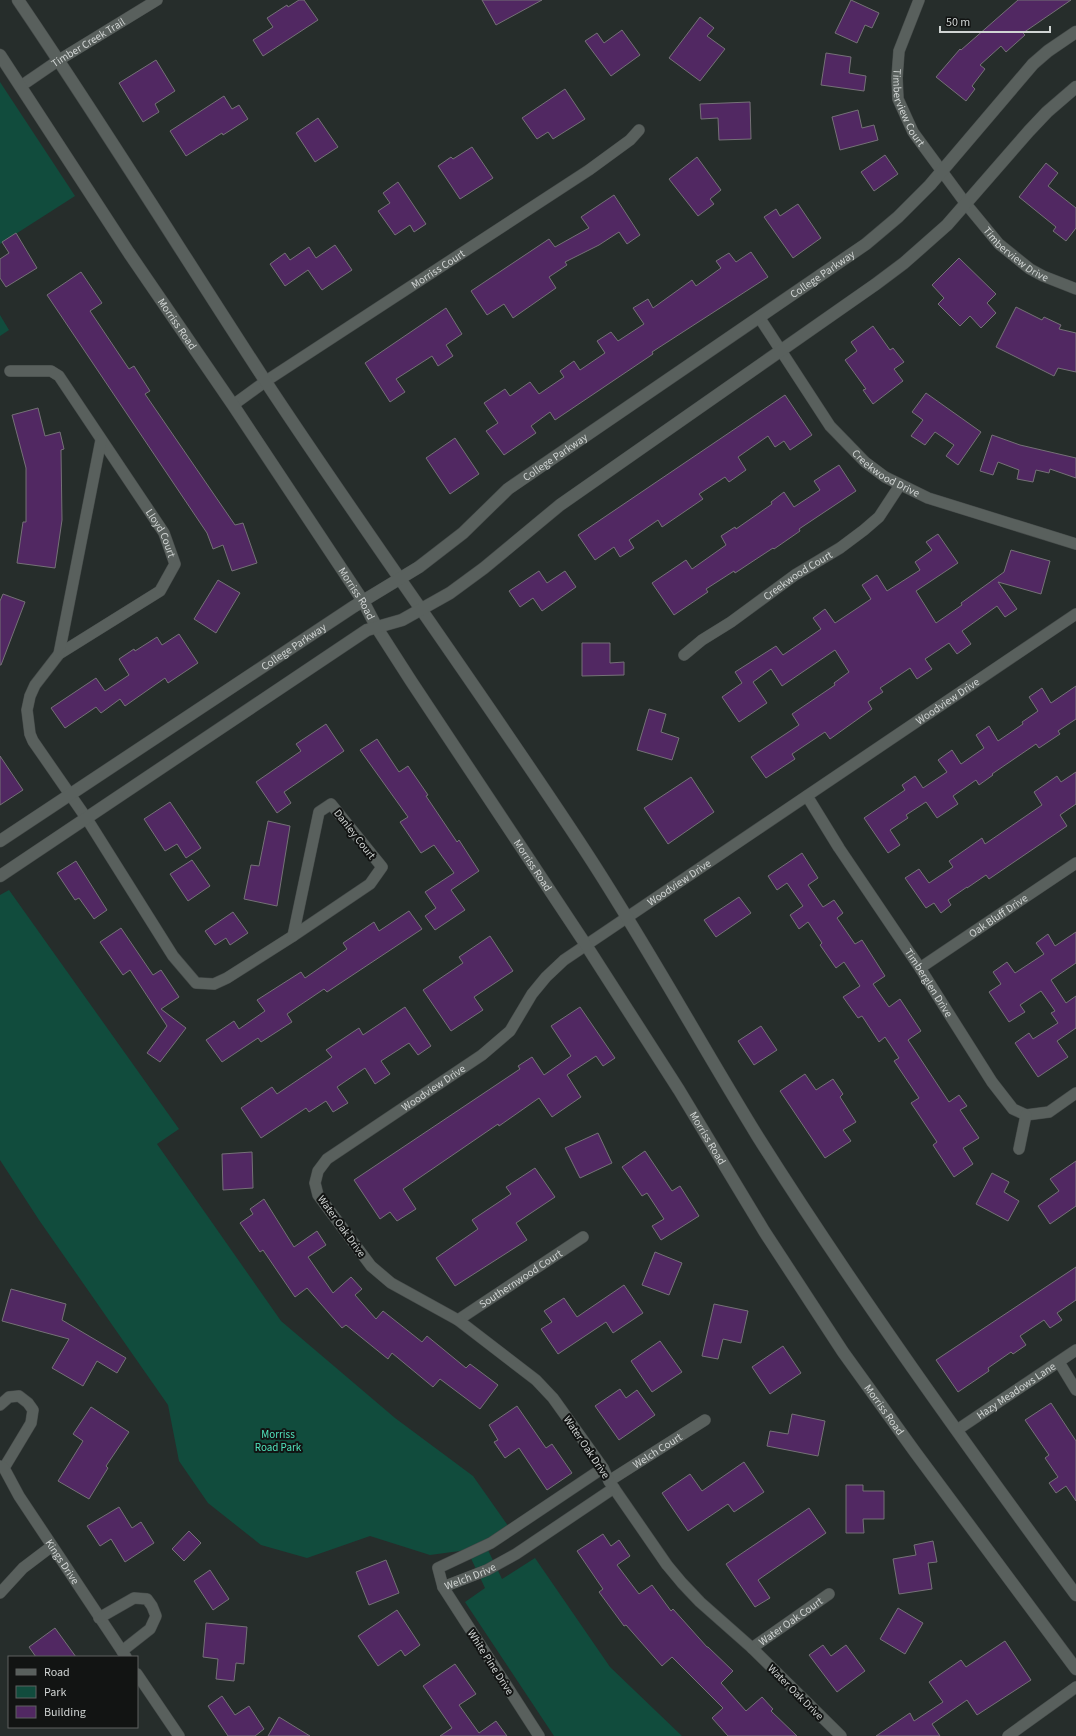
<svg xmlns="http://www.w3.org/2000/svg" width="1076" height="1736" viewBox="0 0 1076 1736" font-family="'Source Sans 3',sans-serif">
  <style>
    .green { fill: #114c3d }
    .building { fill: #512862; stroke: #757177 }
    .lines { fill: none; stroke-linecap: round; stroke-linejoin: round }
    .street-casing { stroke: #454a49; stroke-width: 12 }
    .secondary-casing { stroke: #454a49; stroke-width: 13 }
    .street { stroke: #59605d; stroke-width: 11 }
    .secondary { stroke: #59605d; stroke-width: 12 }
    .labels { text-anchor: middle; stroke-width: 4; stroke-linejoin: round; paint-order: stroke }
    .street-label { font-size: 11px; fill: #d0d4d3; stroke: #121413 }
    .park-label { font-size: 11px; fill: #50e3bc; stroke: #121413 }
  </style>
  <rect width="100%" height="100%" fill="#262d2b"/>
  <!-- green -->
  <g class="green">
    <path d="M0,82L75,196L0,244Z"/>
    <path d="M0,315L9,330L0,336Z"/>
    <path d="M9,890L179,1129L157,1144L281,1321L395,1418L473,1476L511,1530L486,1546L502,1579L535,1558L610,1667L682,1736H554L465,1602L485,1588L467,1550L430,1555L370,1536L307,1558L261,1545L208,1503L179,1461L168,1405L39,1220L0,1160V895Z"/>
  </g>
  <!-- building -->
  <g class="building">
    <path d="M299,0H304L318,20L263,56L253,40L273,27L267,18L287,5L288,7Z"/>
    <path d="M482,0H542L496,25Z"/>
    <path d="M851,0L879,13L872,28L865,25L857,43L835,33Z"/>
    <path d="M1018,0H1071L1023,33L1025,35L1006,52L1001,46L980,65L985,69L972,86L975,89L966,101L936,77L960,49L961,50Z"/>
    <path d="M700,17L714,28L707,36L725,49L700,81L669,58Z"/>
    <path d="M622,30L640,55L611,76L585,41L597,33L604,43Z"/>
    <path d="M826,53L851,57L849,73L866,76L864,91L821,85Z"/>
    <path d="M156,60L175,91L155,104L159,112L143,122L119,83Z"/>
    <path d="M565,89L585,119L553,139L548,132L537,139L522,118Z"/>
    <path d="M224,96L232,109L239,105L248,119L223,135L222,133L186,156L170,131Z"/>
    <path d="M750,102L751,139L719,140L718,118L701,119L700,104Z"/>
    <path d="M858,110L862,128L874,125L878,140L840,150L832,117Z"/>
    <path d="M318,118L338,147L315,162L296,133Z"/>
    <path d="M472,147L493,178L460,199L438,166L451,157L453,159Z"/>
    <path d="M885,155L898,174L874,191L861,172Z"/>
    <path d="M697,157L721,190L710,199L714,204L698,216L669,179Z"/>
    <path d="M1046,163L1058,173L1048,186L1076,208V228L1066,241L1053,231L1056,227L1019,197Z"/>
    <path d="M398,182L426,224L414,232L410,225L395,235L378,211L390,203L383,193Z"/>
    <path d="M614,195L640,235L627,244L619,232L599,245L565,262L567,265L549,277L556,288L513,318L504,304L487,315L471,291L549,239L555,247L589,228L581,217Z"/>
    <path d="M798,204L821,238L793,258L764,217L776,209L780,216Z"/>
    <path d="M16,233L37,268L6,287L0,278V259L9,253L2,242Z"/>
    <path d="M335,245L352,270L322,290L308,270L285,286L270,264L285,253L290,260L309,247L316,258Z"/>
    <path d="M751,252L768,277L652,352L653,354L555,420L550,412L531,426L536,433L504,455L486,431L498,423L484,403L505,389L510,396L530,382L539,394L564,377L560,371L574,361L580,370L605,353L597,341L611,332L618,341L644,324L633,308L648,299L653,308L692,280L696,286L721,268L716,261L729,253L736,262Z"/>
    <path d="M959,258L996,294L987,303L996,313L981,328L970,316L960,326L938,304L944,298L932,285Z"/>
    <path d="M81,272L102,303L90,311L129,369L134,366L150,391L145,394L235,525L243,523L257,563L232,571L223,545L213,549L207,533L47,295Z"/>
    <path d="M1016,307L1042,320L1044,317L1061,325L1059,329L1076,333V372L1058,368L1054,376L996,347Z"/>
    <path d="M446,308L462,334L446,345L453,356L438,366L432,356L396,379L405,392L390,402L365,363Z"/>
    <path d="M873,326L890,350L893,348L904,362L894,369L903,381L873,404L863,390L866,389L845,360L857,351L851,342Z"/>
    <path d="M926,393L981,432L958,465L946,456L954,445L935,432L925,445L911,436L923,420L912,412Z"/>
    <path d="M785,395L812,435L790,450L784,441L775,447L768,436L738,457L746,470L729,482L725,477L699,494L703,499L662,527L658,520L629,540L634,548L620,557L614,547L595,560L578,535Z"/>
    <path d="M38,408L45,436L60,432L64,449L61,450L62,520L55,568L17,563L23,522H26V468L12,415Z"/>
    <path d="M992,435L1020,445L1076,458V478L1050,469L1049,473L1036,470L1033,482L1017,479L1019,470L998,462L993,475L980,471Z"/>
    <path d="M455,438L479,474L450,494L426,458Z"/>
    <path d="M839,465L856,491L799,529L800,531L774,549L773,548L735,573L734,571L706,589L708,592L674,615L652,583L686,560L692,569L726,545L721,536L735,527L736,529L772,504L771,502L784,492L794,507L820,490L814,481Z"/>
    <path d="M938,534L958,563L916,591L936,623L962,605L961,603L1004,572L1011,550L1050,561L1041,594L998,582L1017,609L1005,617L997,606L962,631L971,644L957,654L949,643L925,659L932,669L917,679L910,668L880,688L883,692L868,702L872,709L830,739L825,732L792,754L795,759L766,778L751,757L799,725L792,714L835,685L834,683L849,672L835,650L782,686L771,669L753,682L767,703L739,722L722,697L742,683L735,672L776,646L783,655L821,629L813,618L825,609L835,623L871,599L862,585L877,575L887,591L920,570L915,562L932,550L926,542Z"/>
    <path d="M539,571L547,583L565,571L576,587L542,611L533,598L520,607L509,591Z"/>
    <path d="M218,580L240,593L216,633L194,619Z"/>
    <path d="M3,594L25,602L1,665H0V601Z"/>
    <path d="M179,634L198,663L168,683L165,678L125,706L120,699L101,713L96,707L65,728L51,708L96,678L105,691L129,675L119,659L134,649L135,651L157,637L162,645Z"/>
    <path d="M582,643H610V663L624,662V675L582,676Z"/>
    <path d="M1076,686V719L1058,731L1060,734L1039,748L1036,744L992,774L993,775L979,785L976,780L953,796L958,804L937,818L926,802L906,815L908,818L890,830L900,845L888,853L864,818L905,790L902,785L915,776L923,788L947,772L938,760L952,750L961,764L984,748L976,735L989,726L998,741L1023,724L1022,722L1038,711L1029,697L1042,688L1051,703Z"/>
    <path d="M649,709L666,714L661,732L679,738L672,760L637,750Z"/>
    <path d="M326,724L344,751L284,792L291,803L277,813L256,782L301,751L296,744Z"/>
    <path d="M377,739L399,772L408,766L428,795L426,796L457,842L459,840L479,871L451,890L465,910L435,930L425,916L436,908L425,892L454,873L434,845L421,853L400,822L408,817L360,750Z"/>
    <path d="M0,756L23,790L0,805Z"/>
    <path d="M1076,772V804L1060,815L1067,826L989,879L986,875L967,888V887L948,900L951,905L941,913L934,903L926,908L905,878L919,869L929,883L953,867L949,861L982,838L985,844L1042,805L1034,792L1057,776L1061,782Z"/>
    <path d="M691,777L714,812L668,844L644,808Z"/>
    <path d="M170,802L201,848L186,858L177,844L165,851L144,819Z"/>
    <path d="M268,821L290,826L277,906L244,899L251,865L259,866Z"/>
    <path d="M802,853L818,878L808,885L823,907L834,900L843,913L837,918L855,944L862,940L885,976L873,984L889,1007L900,999L921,1031L908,1040L949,1102L959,1095L967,1106L960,1110L979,1138L963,1148L973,1164L954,1177L933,1145L937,1142L911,1103L919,1098L894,1061L899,1058L885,1037L879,1042L862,1016L858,1018L843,997L860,986L844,962L836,968L820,945L822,943L808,922L799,929L790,915L803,906L787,883L777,890L768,876Z"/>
    <path d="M192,860L210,886L188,901L170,874Z"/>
    <path d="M76,861L107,910L94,919L79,898L75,900L57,873Z"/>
    <path d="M739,897L751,913L716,937L704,920Z"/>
    <path d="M409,911L422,929L327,992L324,989L287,1014L292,1022L261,1042L258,1038L222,1062L206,1040L234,1021L239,1029L265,1011L257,1000L301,972L305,978L347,949L343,943L374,922L379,931Z"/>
    <path d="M233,912L248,933L230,945L226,938L215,945L205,931Z"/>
    <path d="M121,928L153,975L161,970L179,997L161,1009L186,1028L160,1062L147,1053L167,1026L130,970L123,975L100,942Z"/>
    <path d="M1076,932V963L1051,980L1066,1003L1076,996V1028L1057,1041L1068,1057L1038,1077L1015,1043L1029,1033L1033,1039L1058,1023L1051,1013L1055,1011L1041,991L1020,1005L1025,1012L1009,1022L989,992L1001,984L993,972L1007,962L1015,973L1044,954L1036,943L1048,934L1055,946Z"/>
    <path d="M490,936L513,971L474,997L483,1010L451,1031L423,990L463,963L459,957Z"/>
    <path d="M405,1007L431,1046L418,1055L409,1043L381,1061L390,1074L375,1084L365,1068L337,1087L348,1103L333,1112L326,1101L309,1112L306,1108L261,1138L241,1108L272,1087L277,1094L332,1057L326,1050L359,1028L363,1035Z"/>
    <path d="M580,1007L615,1058L603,1066L596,1056L567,1075L581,1097L552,1117L539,1098L499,1126L498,1124L403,1189L416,1209L397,1221L390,1212L380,1219L354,1180L520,1069L518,1066L532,1057L544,1075L571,1056L551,1026Z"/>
    <path d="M761,1026L777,1050L754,1065L738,1041Z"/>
    <path d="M805,1074L816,1090L833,1079L843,1094L840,1097L856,1122L843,1130L851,1141L825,1158L780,1091Z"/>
    <path d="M598,1133L612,1163L580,1178L565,1148Z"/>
    <path d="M645,1151L672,1191L680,1186L699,1216L661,1240L652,1226L664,1219L647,1193L642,1196L622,1167Z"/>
    <path d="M252,1152L253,1188L223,1190L222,1154Z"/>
    <path d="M1076,1161V1206L1050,1224L1038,1206L1059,1191L1050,1179Z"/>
    <path d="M535,1168L555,1197L516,1223L527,1240L455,1286L436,1258L478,1229L472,1220L511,1194L506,1187Z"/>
    <path d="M992,1173L1009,1182L1004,1192L1019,1201L1008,1221L976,1204Z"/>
    <path d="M264,1199L294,1247L317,1231L326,1245L308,1257L333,1293L351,1277L362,1289L355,1295L376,1319L383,1311L422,1342L427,1336L466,1368L470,1364L498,1385L480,1409L440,1379L433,1387L392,1353L388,1359L346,1325L342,1328L307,1288L295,1297L263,1250L260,1252L240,1223L253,1214L250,1209Z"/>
    <path d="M655,1252L682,1263L669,1295L642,1285Z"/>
    <path d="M1076,1267V1300L1057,1313L1062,1320L1050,1328L1044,1320L1020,1336L1026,1345L1013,1354L1011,1352L988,1368L989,1371L958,1392L936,1360Z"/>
    <path d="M624,1285L643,1313L613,1333L606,1322L558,1354L541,1329L552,1322L544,1311L564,1298L577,1317Z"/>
    <path d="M11,1289L66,1304L62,1320L126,1358L117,1373L97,1361L83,1386L52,1368L69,1339L2,1321Z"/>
    <path d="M714,1304L748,1311L741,1343L723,1339L718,1359L702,1356Z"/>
    <path d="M660,1341L682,1372L652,1392L631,1361Z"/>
    <path d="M783,1346L801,1373L770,1394L752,1367Z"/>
    <path d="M620,1389L626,1398L637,1390L655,1415L619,1440L595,1406Z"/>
    <path d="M1051,1403L1076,1441V1501L1066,1486L1056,1493L1049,1483L1058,1477L1045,1458L1049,1455L1025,1420Z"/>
    <path d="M517,1406L546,1448L552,1444L572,1473L547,1490L519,1448L505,1458L494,1442L498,1440L489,1425Z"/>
    <path d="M91,1407L129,1432L106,1466L108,1468L89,1499L58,1481L83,1441L73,1434Z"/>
    <path d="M792,1414L825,1421L818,1456L767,1446L770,1431L788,1434Z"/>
    <path d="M744,1462L764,1492L734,1512L728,1504L688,1531L662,1493L690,1474L702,1491Z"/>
    <path d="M846,1485H863V1491H884V1519H863L864,1533H846Z"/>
    <path d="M119,1507L132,1528L141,1522L154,1543L125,1562L111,1539L100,1546L87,1526Z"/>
    <path d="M809,1508L826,1533L758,1580L770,1598L755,1607L726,1564Z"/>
    <path d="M189,1531L201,1543L184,1561L172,1549Z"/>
    <path d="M603,1534L611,1546L619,1540L630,1556L617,1565L639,1594L652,1585L671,1611L673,1609L707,1647H708L733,1671L721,1683L746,1711L762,1697L773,1709L771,1711L797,1736H728L712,1718L723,1708L672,1657L662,1666L626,1625L624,1626L599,1592L603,1589L577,1551Z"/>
    <path d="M933,1541L937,1562L928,1563L932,1589L899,1594L893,1559L916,1555L914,1545Z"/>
    <path d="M386,1560L399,1593L369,1605L356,1572Z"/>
    <path d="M210,1570L229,1599L213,1610L194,1581Z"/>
    <path d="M898,1608L923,1623L905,1654L880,1639Z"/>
    <path d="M397,1610L420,1645L405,1656L401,1650L378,1666L358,1636Z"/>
    <path d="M206,1623L247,1627L244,1664L236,1663L234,1681L216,1679L218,1659L203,1657Z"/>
    <path d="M55,1628L76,1657H36L29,1647Z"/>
    <path d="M1005,1641L1031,1680L977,1715L967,1700L932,1724L940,1736H876L910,1713L914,1721L943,1702L929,1682L961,1660L966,1667Z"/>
    <path d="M823,1645L831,1656L846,1645L865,1671L837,1692L809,1655Z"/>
    <path d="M455,1664L476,1694L459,1705L479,1733L496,1721L507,1736H440L452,1728L423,1686Z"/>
    <path d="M222,1696L235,1715L249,1706L264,1729L255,1736H228L208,1706Z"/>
    <path d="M279,1717L310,1736H268Z"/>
  </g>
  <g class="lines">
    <defs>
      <g id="street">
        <path id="s1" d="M919,0L899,51L897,78L898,99L913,132L966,204L999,244L1030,269L1043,276L1076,289"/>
        <path id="s2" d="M21,86L59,60L157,0"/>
        <path id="s3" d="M759,317L830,426L865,462L885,477L928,498L1076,544"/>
        <path id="s4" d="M10,371H51L59,376L164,533L175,564L160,591L59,654L35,685L30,696L27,710L30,734L33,741L87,819L173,956L196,983L214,984L227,978L293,936"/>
        <path id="s5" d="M233,405L266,381L589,170L630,140L639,130"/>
        <path d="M59,654L101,440"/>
        <path id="s6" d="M684,655L702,640L731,622L795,575L840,548L864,530L879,517L900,485"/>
        <path id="s7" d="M807,796L839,848L920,968L992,1082L1013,1109L1026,1115L1049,1112L1076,1093"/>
        <path d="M331,804L382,867L370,884L293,936L319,812Z"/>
        <path id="s8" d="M920,968L1076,863"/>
        <path d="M1019,1149L1026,1115"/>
        <path id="s9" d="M458,1320L583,1237"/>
        <path d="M1059,1362L1076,1390"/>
        <path d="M0,1405L9,1397L19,1396L28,1403L33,1410L31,1423L4,1468"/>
        <path id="s10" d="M957,1430L1076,1350"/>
        <path id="s11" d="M0,1466L4,1468L19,1496L126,1657"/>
        <path id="s12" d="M609,1481L705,1420"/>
        <path id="s13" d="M443,1587L487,1570L516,1554L614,1488"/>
        <path d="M0,1593L23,1568L52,1546"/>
        <path d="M99,1618L134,1598L147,1599L152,1606L156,1616L150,1629L122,1651"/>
        <path id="s14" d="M752,1648L829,1594"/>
        <path d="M137,1674L179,1736"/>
        <path d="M539,1736L443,1587L438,1568L491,1543L603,1468"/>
        <path id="s15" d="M841,1736L752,1648L700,1602L682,1583L667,1565L609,1481L603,1468L553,1398L536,1380L458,1320L391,1283L371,1266L318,1195L315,1183L318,1171L327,1159L482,1055L510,1031L532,994L546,977L564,960L1076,614"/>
        <path d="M1008,1736L1076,1687"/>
      </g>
      <g id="secondary">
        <path d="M18,0C103,125 182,253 264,379C368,537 480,690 584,849C645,942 699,1041 758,1137C857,1294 966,1445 1076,1595"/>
        <path id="s16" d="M0,55L129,253L233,405L363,601L377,628L411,681L586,945L679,1090L764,1231L843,1352L915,1452L1076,1669"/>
        <path id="s17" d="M0,841L353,607L419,567L463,533L508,489L866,244L898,217L930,185L1033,64L1048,51L1076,32"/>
        <path d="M0,876L367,630L402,620L450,593L484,568L560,505L876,284L904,263L947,225L1029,131L1047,112L1076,87"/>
      </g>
    </defs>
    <!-- street casing -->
    <use href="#street" class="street-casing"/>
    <!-- secondary casing -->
    <use href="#secondary" class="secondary-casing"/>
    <!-- street -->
    <use href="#street" class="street"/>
    <!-- secondary -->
    <use href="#secondary" class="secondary"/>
  </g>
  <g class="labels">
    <!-- street labels -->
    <g class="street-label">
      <text dy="4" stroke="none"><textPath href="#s2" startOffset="80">Timber Creek Trail</textPath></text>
      <text dy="4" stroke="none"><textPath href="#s1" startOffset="114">Timberview Court</textPath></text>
      <text dy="4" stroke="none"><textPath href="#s1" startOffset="300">Timberview Drive</textPath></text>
      <text dy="4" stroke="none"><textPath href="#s5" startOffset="246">Morriss Court</textPath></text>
      <text dy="4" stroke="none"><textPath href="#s17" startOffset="1000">College Parkway</textPath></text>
      <text dy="4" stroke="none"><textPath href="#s16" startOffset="322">Morriss Road</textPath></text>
      <text dy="4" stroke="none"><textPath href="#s17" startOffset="676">College Parkway</textPath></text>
      <text dy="4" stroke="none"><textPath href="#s3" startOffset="204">Creekwood Drive</textPath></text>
      <text dy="4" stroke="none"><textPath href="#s4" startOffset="238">Lloyd Court</textPath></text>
      <text dy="4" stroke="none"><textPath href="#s6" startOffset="139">Creekwood Court</textPath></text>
      <text dy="4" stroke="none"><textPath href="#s16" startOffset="646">Morriss Road</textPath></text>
      <text dy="4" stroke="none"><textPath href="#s17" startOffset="352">College Parkway</textPath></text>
      <text dy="4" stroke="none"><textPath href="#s15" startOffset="1577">Woodview Drive</textPath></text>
      <text transform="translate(355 834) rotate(52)" y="4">Danley Court</text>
      <text dy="4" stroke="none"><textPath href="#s16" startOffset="970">Morriss Road</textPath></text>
      <text dy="4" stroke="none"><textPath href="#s15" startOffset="1253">Woodview Drive</textPath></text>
      <text dy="4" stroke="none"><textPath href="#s8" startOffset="94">Oak Bluff Drive</textPath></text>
      <text dy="4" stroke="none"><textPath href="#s7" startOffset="223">Timberglen Drive</textPath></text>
      <text dy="4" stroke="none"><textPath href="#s15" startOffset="929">Woodview Drive</textPath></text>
      <text dy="4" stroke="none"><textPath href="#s16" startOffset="1294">Morriss Road</textPath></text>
      <text transform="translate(342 1226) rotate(54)" y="4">Water Oak Drive</text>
      <text dy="4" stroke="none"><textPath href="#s9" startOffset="75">Southernwood Court</textPath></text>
      <text dy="4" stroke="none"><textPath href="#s10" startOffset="71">Hazy Meadows Lane</textPath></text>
      <text dy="4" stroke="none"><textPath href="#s16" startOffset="1618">Morriss Road</textPath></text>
      <text transform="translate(587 1447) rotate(56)" y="4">Water Oak Drive</text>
      <text dy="4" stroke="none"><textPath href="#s12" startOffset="57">Welch Court</textPath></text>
      <text dy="4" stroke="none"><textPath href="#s11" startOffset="115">Kings Drive</textPath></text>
      <text dy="4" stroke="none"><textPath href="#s13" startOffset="29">Welch Drive</textPath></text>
      <text dy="4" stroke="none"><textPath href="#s14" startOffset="47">Water Oak Court</textPath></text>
      <text transform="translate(491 1662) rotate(57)" y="4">White Pine Drive</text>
      <text transform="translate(796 1692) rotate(45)" y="4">Water Oak Drive</text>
    </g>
    <!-- park labels -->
    <g class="park-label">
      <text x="278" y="1438">Morriss<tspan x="278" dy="13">Road Park</tspan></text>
    </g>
  </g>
  <!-- legend -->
  <rect x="8" y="1656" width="130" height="72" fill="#121413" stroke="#5e6160"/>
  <rect x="16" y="1669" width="20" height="6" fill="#59605d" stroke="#5e6160"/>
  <text x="44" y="1676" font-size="12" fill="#d0d4d3">Road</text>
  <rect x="16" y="1686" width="20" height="12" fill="#114c3d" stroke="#5e6160"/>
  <text x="44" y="1696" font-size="12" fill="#d0d4d3">Park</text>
  <rect x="16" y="1706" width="20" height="12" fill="#512862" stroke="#5e6160"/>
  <text x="44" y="1716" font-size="12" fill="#d0d4d3">Building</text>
  <!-- scale -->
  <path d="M940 26v6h110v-6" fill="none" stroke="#d0d4d3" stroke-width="2"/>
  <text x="946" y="26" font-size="12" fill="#d0d4d3" stroke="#121413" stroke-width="3" paint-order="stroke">50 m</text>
</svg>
